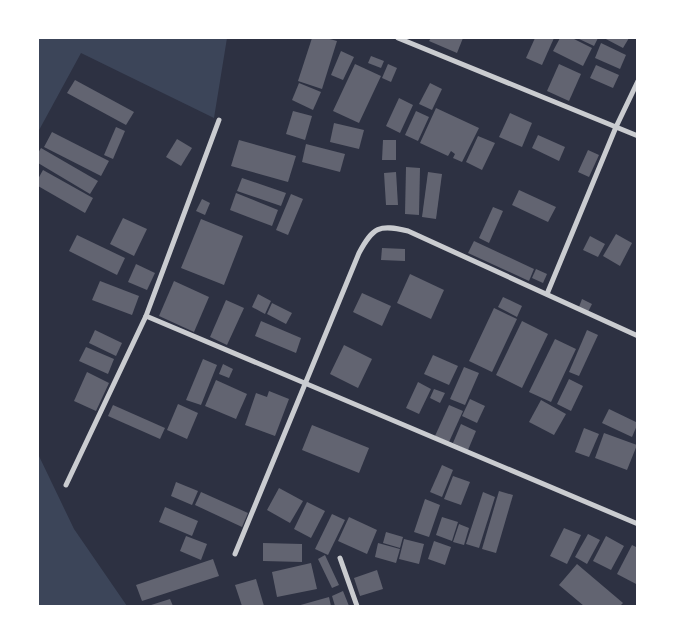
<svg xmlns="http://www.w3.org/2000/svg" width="675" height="644" viewBox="0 0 675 644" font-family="Overpass,sans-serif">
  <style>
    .green { fill: #3c4559 }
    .building { fill: #626471 }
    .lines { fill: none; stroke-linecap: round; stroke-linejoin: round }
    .minor { stroke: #caccd0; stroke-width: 5 }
  </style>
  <rect width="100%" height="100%" fill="#2d3142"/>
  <!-- green -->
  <g class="green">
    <path d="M38,38H227L214,118L81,53L38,132Z"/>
    <path d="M38,454L74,529L127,606H38Z"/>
  </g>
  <!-- building -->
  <g class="building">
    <path d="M312,38H326L337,41L322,89L298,81Z"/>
    <path d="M431,38H463L457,53L429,41Z"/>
    <path d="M535,38H554L542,65L526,58Z"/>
    <path d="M560,38H572L592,48L583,66L553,51Z"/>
    <path d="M577,38H598L594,46Z"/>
    <path d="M604,38H629L623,48Z"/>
    <path d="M601,43L626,55L620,69L595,58Z"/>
    <path d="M341,51L354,57L343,80L331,75Z"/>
    <path d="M371,56L384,61L381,68L368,63Z"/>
    <path d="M355,64L381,76L359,123L333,111Z"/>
    <path d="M388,64L397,68L391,82L382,78Z"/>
    <path d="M559,64L581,74L569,101L547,91Z"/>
    <path d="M596,65L619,75L613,88L590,78Z"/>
    <path d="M75,80L134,112L126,125L67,93Z"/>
    <path d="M299,83L321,92L313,110L292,100Z"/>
    <path d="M430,83L442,89L432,110L419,104Z"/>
    <path d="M399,98L413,105L400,133L386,126Z"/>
    <path d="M436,108L479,128L462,162L453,158L455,154L451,151L448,156L420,143Z"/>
    <path d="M293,111L312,116L305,140L286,134Z"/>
    <path d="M416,111L429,117L418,141L405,135Z"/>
    <path d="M510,113L532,123L522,147L499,137Z"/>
    <path d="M334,123L364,130L359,149L330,142Z"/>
    <path d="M116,127L125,131L113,159L104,155Z"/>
    <path d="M52,132L109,161L101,176L44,147Z"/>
    <path d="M538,135L565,147L559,161L532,148Z"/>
    <path d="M478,136L495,143L482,170L466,162Z"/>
    <path d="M177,139L192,148L181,166L166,157Z"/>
    <path d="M239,140L296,156L288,182L231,166Z"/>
    <path d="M383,140H396V160H382Z"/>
    <path d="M306,144L345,154L340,172L302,162Z"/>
    <path d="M41,148L98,181L90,194L38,163V153Z"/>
    <path d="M588,150L599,155L589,177L578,172Z"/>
    <path d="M406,167L420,168L419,215L405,214Z"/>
    <path d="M43,170L93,198L85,213L38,186V179Z"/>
    <path d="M396,172L398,205H386L384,173Z"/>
    <path d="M428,172L442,174L436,219L422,217Z"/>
    <path d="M242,178L286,193L281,206L237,191Z"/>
    <path d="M519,190L556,207L548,222L512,205Z"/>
    <path d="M236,193L278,210L272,226L230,210Z"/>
    <path d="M291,194L303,199L288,235L276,230Z"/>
    <path d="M202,199L210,203L205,215L196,211Z"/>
    <path d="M493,207L503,211L489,243L479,238Z"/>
    <path d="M123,218L147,229L134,256L110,244Z"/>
    <path d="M201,219L243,236L224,285L181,268Z"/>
    <path d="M616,234L632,243L620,266L603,256Z"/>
    <path d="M77,235L125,258L117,275L69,251Z"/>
    <path d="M590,236L605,244L598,257L583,250Z"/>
    <path d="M474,241L534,269L529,281L468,253Z"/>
    <path d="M382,248L405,249V261L381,260Z"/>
    <path d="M136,264L155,273L147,290L128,282Z"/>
    <path d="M536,269L547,274L543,283L532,278Z"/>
    <path d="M410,274L444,290L431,319L397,303Z"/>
    <path d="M100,281L139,296L132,315L92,300Z"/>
    <path d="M174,281L209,297L194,332L159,316Z"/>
    <path d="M362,293L391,306L382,326L353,312Z"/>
    <path d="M258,294L271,301L265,314L252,307Z"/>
    <path d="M503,297L522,306L517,317L498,307Z"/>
    <path d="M582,299L592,304L588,312L579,307Z"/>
    <path d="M226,300L244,308L227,345L210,337Z"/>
    <path d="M272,303L292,313L286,324L267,314Z"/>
    <path d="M494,308L517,319L492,372L469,361Z"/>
    <path d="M261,321L301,338L296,353L255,336Z"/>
    <path d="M522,321L548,334L522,388L496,375Z"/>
    <path d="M95,330L122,343L116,356L89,343Z"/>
    <path d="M587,330L598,335L579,376L569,372Z"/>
    <path d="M555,339L576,349L551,402L529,392Z"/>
    <path d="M344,345L372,359L358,388L330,374Z"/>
    <path d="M86,347L114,359L108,374L79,361Z"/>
    <path d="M433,355L458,366L449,385L424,374Z"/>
    <path d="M203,359L217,365L201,405L186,400Z"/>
    <path d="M223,364L233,369L229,378L219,374Z"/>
    <path d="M464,367L479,373L465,405L450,399Z"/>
    <path d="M87,372L109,383L96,411L74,401Z"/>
    <path d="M569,379L583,386L571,411L557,404Z"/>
    <path d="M216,380L247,394L236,419L205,406Z"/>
    <path d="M418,382L431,389L419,414L406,408Z"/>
    <path d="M434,389L445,393L440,403L430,398Z"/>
    <path d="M269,391L289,399L275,436L245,425L256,393L267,397Z"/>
    <path d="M470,399L485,406L477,423L462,416Z"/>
    <path d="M541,400L566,414L554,435L529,422Z"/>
    <path d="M178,404L198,413L187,439L167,430Z"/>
    <path d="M113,405L165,428L160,439L108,416Z"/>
    <path d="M449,405L463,411L449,442L435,436Z"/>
    <path d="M609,409L638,423L632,437L602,423Z"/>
    <path d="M461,424L476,431L468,450L453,443Z"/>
    <path d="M312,425L369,448L359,473L302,450Z"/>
    <path d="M584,428L599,434L589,457L575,452Z"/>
    <path d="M604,433L637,445L627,470L595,458Z"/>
    <path d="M442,465L453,470L442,497L430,492Z"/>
    <path d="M453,476L470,482L461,505L444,499Z"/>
    <path d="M176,482L198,491L192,505L171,496Z"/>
    <path d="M279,488L303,501L290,523L267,510Z"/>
    <path d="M499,491L513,495L496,553L482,549Z"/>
    <path d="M201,492L248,513L242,527L195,505Z"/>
    <path d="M483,492L495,497L479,548L466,544Z"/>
    <path d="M425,499L440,505L429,537L414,532Z"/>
    <path d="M307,502L325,511L311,538L294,529Z"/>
    <path d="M165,507L198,521L192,536L159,522Z"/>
    <path d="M332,514L345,520L328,555L315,549Z"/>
    <path d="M349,517L377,530L367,554L338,541Z"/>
    <path d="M442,517L458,522L452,541L436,535Z"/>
    <path d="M459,524L469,528L464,545L453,542Z"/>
    <path d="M564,528L581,535L567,564L550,556Z"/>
    <path d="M386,532L403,537L400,548L383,543Z"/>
    <path d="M588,534L600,540L587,564L575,557Z"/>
    <path d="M186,536L207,544L201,560L180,551Z"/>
    <path d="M606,536L624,546L611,570L593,561Z"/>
    <path d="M404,539L424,544L419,564L399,559Z"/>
    <path d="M434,541L451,547L445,565L428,559Z"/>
    <path d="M263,543L302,544V562L263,561Z"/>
    <path d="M378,543L400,549L396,563L375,557Z"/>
    <path d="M632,545L638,548V585L617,574Z"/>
    <path d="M325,555L339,585L332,588L318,559Z"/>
    <path d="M213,559L219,576L142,601L136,585Z"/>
    <path d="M311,563L317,589L277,597L272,572Z"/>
    <path d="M577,564L623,603L620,606H584L559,585Z"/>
    <path d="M377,570L383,589L360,596L354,578Z"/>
    <path d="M256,579L264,606H242L235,585Z"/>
    <path d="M343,591L349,606H335L332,596Z"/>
    <path d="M329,597L331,606H297Z"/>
    <path d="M170,599L173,606H148Z"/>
  </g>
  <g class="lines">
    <!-- minor -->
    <g class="minor">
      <path d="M398,38L638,136"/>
      <path d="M547,294L616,127L638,81"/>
      <path d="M146,316L219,120"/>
      <path d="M66,485L146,316L638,524"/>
      <path d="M235,554L359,253C373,227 379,224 408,231L638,336"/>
      <path d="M340,558L357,606"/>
    </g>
  </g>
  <!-- border -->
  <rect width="675" height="644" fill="none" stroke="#ffffff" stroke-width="78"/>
</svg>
